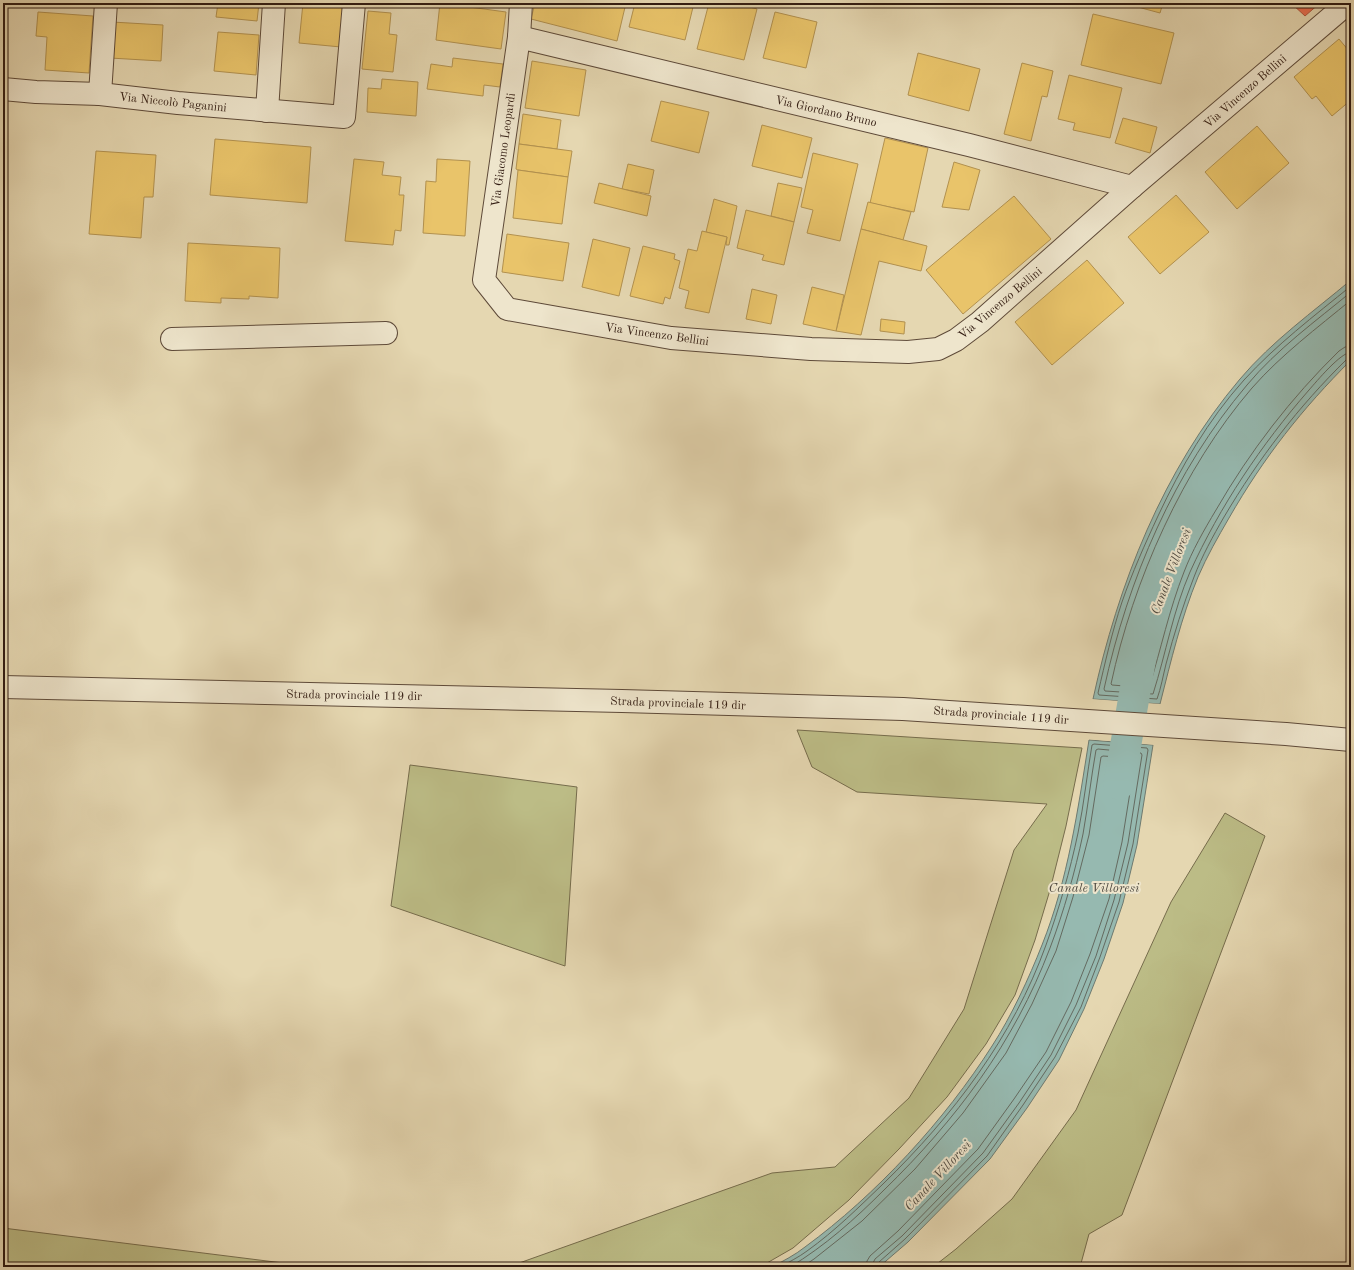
<svg xmlns="http://www.w3.org/2000/svg" width="1354" height="1270" viewBox="0 0 1354 1270" font-family="'Old Standard TT',serif">
  <style>
    .green { fill: #bcbc86; stroke: #766c4c }
    .water { fill: #96b9b0; stroke: #6e7a70 }
    .pier { fill: #e5d7b1 }
    .homes { fill: #e9c46a; stroke: #b2914f }
    .shops { fill: #e76f51; stroke: #b0563e }
    .lines { fill: none; stroke-linecap: round; stroke-linejoin: round }
    .shore { stroke: #646a60; stroke-width: 1 }
    .canal { stroke: #96b9b0; stroke-width: 31 }
    .minor-casing { stroke: #5e4a39; stroke-width: 24 }
    .minor { stroke: #eee5cc; stroke-width: 22 }
    .labels { text-anchor: middle; stroke-width: 4; stroke-linejoin: round; paint-order: stroke }
    .street-label { font-size: 12px; fill: #311b11; stroke: #eee5cc }
    .water-label { font-size: 13px; font-style: italic; fill: #4f4a41; stroke: #eee5cc }
  </style>
  <rect width="100%" height="100%" fill="#e5d7b1"/>
  <filter id="stains"><feTurbulence type="fractalNoise" baseFrequency=".005" numOctaves="4"/><feColorMatrix values="0 0 0 0 .2 0 0 0 0 .09 0 0 0 0 .02 0 0 0 .5 -.17"/></filter>
  <radialGradient id="worn" r=".72"><stop offset=".6" stop-color="#630" stop-opacity="0"/><stop offset="1" stop-color="#630" stop-opacity=".3"/></radialGradient>
  <!-- green -->
  <g class="green">
    <path d="M797,730L1082,748L1066,826L1050,890L1035,940L1015,995L986,1044L947,1097L899,1149L849,1200L793,1248L760,1267H508L772,1173L835,1167L909,1098L964,1009L1014,850L1047,804L857,792L812,767Z"/>
    <path d="M410,765L577,787L565,966L391,906Z"/>
    <path d="M1225,813L1265,836L1122,1215L1089,1234L1080,1267H933L956,1249L1012,1199L1076,1110L1171,902Z"/>
    <path d="M3,1228L315,1267H3Z"/>
  </g>
  <!-- water -->
  <g class="water">
    <path d="M1351,280V360C1302,409 1264,457 1229,518C1218,537 1207,556 1198,577C1181,618 1171,661 1160,704L1093,699C1118,584 1163,470 1240,379C1272,341 1313,312 1351,280Z"/>
    <path d="M1089,740L1153,745L1137,845L1123,903L1104,959L1084,1009L1059,1060L1027,1108L990,1159L908,1242L879,1267H772C783,1261 795,1255 805,1247C876,1195 945,1120 992,1046C1011,1017 1029,978 1042,945C1068,880 1078,809 1089,740Z"/>
  </g>
  <!-- pier -->
  <g class="pier">
    <path d="M1091,699L1160,704L1162,705L1160,706L1093,701Z"/>
    <path d="M1087,738L1153,743L1155,745L1087,739Z"/>
  </g>
  <!-- homes -->
  <g class="homes">
    <path d="M218,3H259L257,21L216,17Z"/>
    <path d="M303,3H324L345,5L341,47L299,43Z"/>
    <path d="M440,3L506,12L501,49L436,40Z"/>
    <path d="M535,3H626L617,41L531,19Z"/>
    <path d="M635,3H694L685,40L629,27Z"/>
    <path d="M709,3H736L757,9L744,60L697,49Z"/>
    <path d="M1123,3H1163L1160,13Z"/>
    <path d="M368,11L391,13L389,34L397,35L393,72L362,69Z"/>
    <path d="M38,12L93,16L89,73L45,70L47,37L36,36Z"/>
    <path d="M775,12L817,22L806,68L763,58Z"/>
    <path d="M1093,14L1174,33L1161,84L1081,65Z"/>
    <path d="M112,22L163,25L161,61L110,58Z"/>
    <path d="M218,32L259,35L256,75L214,71Z"/>
    <path d="M1339,39L1349,51L1351,50V100L1332,116L1316,96L1312,99L1294,77Z"/>
    <path d="M918,53L980,69L969,111L908,95Z"/>
    <path d="M453,58L503,64L500,87L484,85L483,96L427,89L431,64L452,67Z"/>
    <path d="M532,61L586,70L579,116L525,108Z"/>
    <path d="M1022,63L1053,71L1047,97L1042,96L1031,141L1004,134Z"/>
    <path d="M1069,75L1122,88L1110,138L1073,130L1075,123L1058,119Z"/>
    <path d="M382,79L418,82L416,116L367,112L368,88L381,89Z"/>
    <path d="M661,101L709,112L699,153L651,141Z"/>
    <path d="M523,114L561,120L557,149L519,144Z"/>
    <path d="M1123,118L1157,127L1150,153L1115,143Z"/>
    <path d="M762,125L812,138L802,178L752,166Z"/>
    <path d="M1257,126L1289,163L1237,209L1205,172Z"/>
    <path d="M885,138L928,148L914,212L870,203Z"/>
    <path d="M215,139L311,147L307,203L210,195Z"/>
    <path d="M519,144L572,151L568,177L518,170L516,169Z"/>
    <path d="M96,151L156,155L153,197H144L141,238L89,234Z"/>
    <path d="M813,153L858,164L840,241L807,233L813,210L801,207Z"/>
    <path d="M354,159L384,162L382,175L401,177L399,195H404L401,231L395,230L393,245L345,241Z"/>
    <path d="M437,159L470,161L465,236L423,233L426,181L436,182Z"/>
    <path d="M954,162L980,170L969,210L942,207Z"/>
    <path d="M628,164L654,170L649,194L622,189Z"/>
    <path d="M518,170L568,177L562,224L513,218Z"/>
    <path d="M599,183L651,196L647,216L594,203Z"/>
    <path d="M778,183L802,188L794,222L771,216Z"/>
    <path d="M1176,195L1209,232L1160,274L1128,237Z"/>
    <path d="M1014,196L1051,239L963,314L926,270Z"/>
    <path d="M714,199L737,206L729,245H726L727,237L706,232Z"/>
    <path d="M868,202L911,212L903,240L861,229Z"/>
    <path d="M746,210L794,222L784,265L762,260L764,255L737,248Z"/>
    <path d="M861,229L927,246L921,271L879,261L861,335L836,331Z"/>
    <path d="M702,231L727,237L709,313L685,308L689,291L679,288L688,249L697,251Z"/>
    <path d="M507,234L569,243L563,281L502,272Z"/>
    <path d="M593,239L630,248L619,296L582,287Z"/>
    <path d="M188,243L280,248L278,298L249,296V299L221,298V303L185,301Z"/>
    <path d="M643,246L675,254L674,259L680,261L670,299L665,297L663,304L630,296Z"/>
    <path d="M1087,260L1124,303L1052,365L1015,322Z"/>
    <path d="M812,287L844,295L836,331L803,324Z"/>
    <path d="M752,289L777,295L771,324L746,319Z"/>
    <path d="M881,319L905,322L904,334L880,331Z"/>
  </g>
  <!-- shops -->
  <path class="shops" d="M1291,3H1320L1305,16Z"/>
  <g class="lines">
    <!-- shore -->
    <g class="shore">
      <path d="M1351,286C1314,316 1276,345 1244,380C1208,420 1181,467 1158,516C1145,544 1132,573 1122,602C1112,632 1105,663 1098,693L1099,695L1157,699C1161,688 1163,676 1166,664C1174,634 1183,605 1194,577C1202,556 1213,536 1224,517C1259,458 1298,407 1347,359L1351,358"/>
      <path d="M1351,292C1316,321 1277,349 1247,385C1174,471 1128,579 1104,689L1105,691L1153,694C1166,653 1173,611 1190,572C1220,506 1261,445 1309,390C1317,381 1340,353 1351,352"/>
      <path d="M1351,300C1317,328 1281,355 1252,388C1183,468 1133,581 1111,684L1112,685L1149,688C1161,649 1169,610 1184,572C1192,551 1204,530 1216,510C1250,451 1291,398 1339,351L1345,347L1351,346"/>
      <path d="M780,1267C789,1262 799,1257 807,1251C835,1231 859,1207 883,1184C953,1116 1013,1037 1046,945C1059,909 1070,871 1078,833C1084,804 1087,774 1092,745L1094,744L1147,748L1148,750L1133,844L1119,902L1100,957L1081,1007L1055,1057L1023,1105L987,1156L905,1239L879,1262L877,1267"/>
      <path d="M790,1267C825,1246 855,1219 884,1190C956,1120 1014,1043 1050,948C1064,911 1075,872 1083,834C1088,806 1091,778 1096,750L1098,749L1141,753L1142,755L1128,843L1114,900L1096,956L1076,1005L1051,1055L1019,1103L983,1153L902,1236L875,1259L873,1263L872,1267"/>
      <path d="M802,1267L814,1259L862,1221L915,1169L963,1113L1006,1053L1032,1004L1056,951L1073,897L1089,835L1101,757L1103,756L1134,758L1135,761L1122,842L1109,899L1090,954L1071,1002L1046,1052L1014,1099L978,1149L898,1231L870,1256L867,1261L866,1267"/>
    </g>
    <!-- canal -->
    <path class="canal" d="M1119,784L1140,662"/>
    <defs>
      <g id="minor">
        <path d="M521,3L519,37L484,280L507,309L671,338L811,349L908,352L938,349L956,340L980,322L1132,187L1348,3"/>
        <path d="M519,37L969,145L1132,187"/>
        <path d="M3,89L36,92L100,94L178,103L344,117L354,3"/>
        <path d="M100,94L106,3"/>
        <path d="M267,111L274,3"/>
        <path d="M172,339L386,333"/>
        <path d="M3,687L622,701L903,709L1286,734L1351,740"/>
      </g>
    </defs>
    <!-- minor casing -->
    <use href="#minor" class="minor-casing"/>
    <!-- minor -->
    <use href="#minor" class="minor"/>
  </g>
  <g class="labels">
    <!-- street labels -->
    <g class="street-label">
      <text transform="translate(1245 91) rotate(-41)" y="4">Via Vincenzo Bellini</text>
      <text transform="translate(173 102) rotate(6)" y="4">Via Niccolò Paganini</text>
      <text transform="translate(826 111) rotate(13)" y="4">Via Giordano Bruno</text>
      <text transform="translate(503 150) rotate(-82)" y="4">Via Giacomo Leopardi</text>
      <text transform="translate(1000 303) rotate(-40)" y="4">Via Vincenzo Bellini</text>
      <text transform="translate(657 334) rotate(8)" y="4">Via Vincenzo Bellini</text>
      <text transform="translate(354 695) rotate(1)" y="4">Strada provinciale 119 dir</text>
      <text transform="translate(678 703) rotate(2)" y="4">Strada provinciale 119 dir</text>
      <text transform="translate(1001 715) rotate(4)" y="4">Strada provinciale 119 dir</text>
    </g>
    <!-- water labels -->
    <g class="water-label">
      <text transform="translate(1170 571) rotate(-69)" y="5">Canale Villoresi</text>
      <text x="1094" y="892">Canale Villoresi</text>
      <text transform="translate(937 1175) rotate(-47)" y="5">Canale Villoresi</text>
    </g>
  </g>
  <!-- margin -->
  <rect width="1354" height="1270" fill="none" stroke="#e5d7b1" stroke-width="16"/>
  <rect x="4" y="4" width="1346" height="1262" fill="none" stroke="#311b11" stroke-width="2"/>
  <rect x="8" y="8" width="1338" height="1254" fill="none" stroke="#311b11"/>
  <rect width="100%" height="100%" filter="url(#stains)"/>
  <rect width="100%" height="100%" fill="url(#worn)"/>
</svg>
